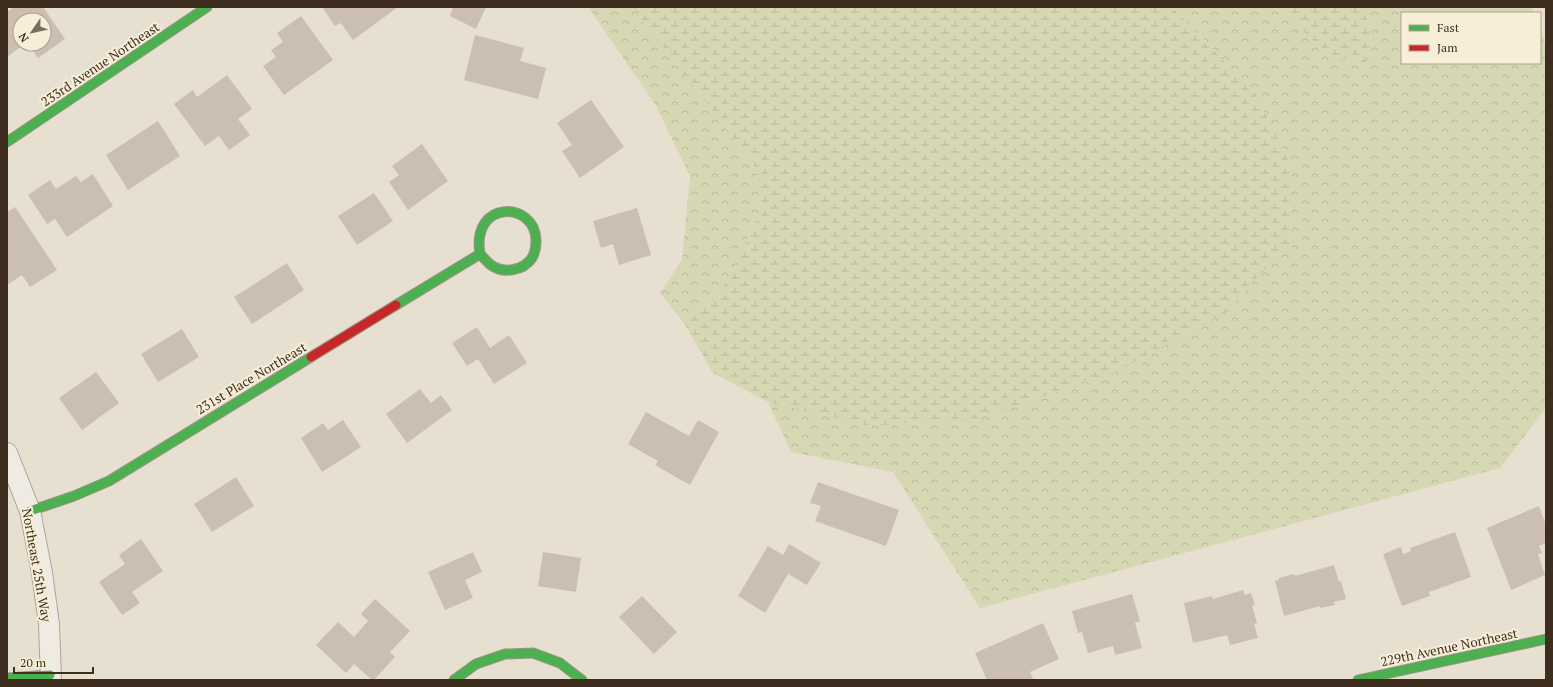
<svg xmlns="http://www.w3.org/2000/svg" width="1553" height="687" viewBox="0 0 1553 687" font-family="'PT Serif',serif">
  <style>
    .forest { fill: url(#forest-crowns) }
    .wetland { fill: url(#wetland-marsh) }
    .building { fill: #cbbfb2 }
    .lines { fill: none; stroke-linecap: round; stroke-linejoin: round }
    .street-casing { stroke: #ada599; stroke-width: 22 }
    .fast-casing { stroke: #9c958a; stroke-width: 11 }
    .jam-casing { stroke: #9c958a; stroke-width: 11 }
    .street { stroke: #efebe3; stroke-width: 20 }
    .fast { stroke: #4caf50; stroke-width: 9 }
    .jam { stroke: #c62828; stroke-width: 9 }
    .labels { text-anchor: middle; stroke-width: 4; stroke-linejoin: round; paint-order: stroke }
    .street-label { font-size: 13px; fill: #3d2e20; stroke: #f7eed8 }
  </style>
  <defs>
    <pattern id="forest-crowns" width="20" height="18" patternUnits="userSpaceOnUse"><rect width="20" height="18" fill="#d6d7b3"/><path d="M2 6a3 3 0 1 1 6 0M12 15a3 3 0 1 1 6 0" fill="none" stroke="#b9b99a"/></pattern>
    <pattern id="wetland-marsh" width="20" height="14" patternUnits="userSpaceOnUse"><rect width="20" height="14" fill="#d6d7b3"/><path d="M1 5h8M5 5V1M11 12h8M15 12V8" fill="none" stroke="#b9b99a"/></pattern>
  </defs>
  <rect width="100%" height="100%" fill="#e7e0d1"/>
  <!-- forest -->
  <g class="forest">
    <path d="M588,7H634L641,19L706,102L756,168L762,209L719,297L684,323L660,293L682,260L690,176L655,104Z"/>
    <path d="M1172,7H1280L1325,53L1366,65L1372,28L1361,7H1532L1534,13H1402V63H1540V29L1546,47V408L1500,468L980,608L893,472L791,452L768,402L871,426L1255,93Z"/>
  </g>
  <!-- wetland -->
  <g class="wetland">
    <path d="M634,7H1172L1255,93L1291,165L1290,242L1224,314L1111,374L979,418L870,426L768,402L713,373L684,323L719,296L762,209L756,168L706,102L641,19Z"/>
    <path d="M1280,7H1361L1372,28L1366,65L1325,53Z"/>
  </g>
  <!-- building -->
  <g class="building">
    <path d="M14,7H43L65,39L38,58L28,44H44V20H20V44H25L7,57V12Z"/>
    <path d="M322,7H398L353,40L341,23L335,26Z"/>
    <path d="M453,7H486L476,29L450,16Z"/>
    <path d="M301,16L333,60L284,95L263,66L276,57L271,50L283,42L277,33Z"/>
    <path d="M475,35L524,48L520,61L546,68L538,99L464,80Z"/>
    <path d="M227,75L252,109L238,119L250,135L229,150L219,136L205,146L174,104L193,90L197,97Z"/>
    <path d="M591,100L624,147L580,178L562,151L572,145L557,123Z"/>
    <path d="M158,121L180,156L128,190L106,155Z"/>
    <path d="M422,144L448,181L408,210L389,182L399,175L392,166Z"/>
    <path d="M93,174L113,206L67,237L55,219L47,224L28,195L50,180L56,189L76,176L81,182Z"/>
    <path d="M374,193L393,221L357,245L338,216Z"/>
    <path d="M15,207L57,270L30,287L22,275L7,285V212Z"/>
    <path d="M637,208L651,255L619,265L613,244L601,248L593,221Z"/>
    <path d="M287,263L304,290L252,324L234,297Z"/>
    <path d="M477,327L490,348L509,335L527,363L494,384L478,359L467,366L452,343Z"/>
    <path d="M182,329L199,357L158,382L141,354Z"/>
    <path d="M96,372L119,403L82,430L59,398Z"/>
    <path d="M420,389L431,403L441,395L452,410L407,443L386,414Z"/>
    <path d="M646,412L689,436L698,420L719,432L690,485L655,465L658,461L628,444Z"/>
    <path d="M343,420L361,447L322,472L301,438L323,423L328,430Z"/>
    <path d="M236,477L254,506L212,532L194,504Z"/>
    <path d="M818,482L899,510L886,546L815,521L821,506L810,503Z"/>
    <path d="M1539,506L1546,525V543L1539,546L1542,553L1538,554L1545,575L1511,590L1487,528Z"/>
    <path d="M1455,532L1471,577L1429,592L1430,596L1402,606L1383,554L1401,547L1403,554L1411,551L1410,548Z"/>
    <path d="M141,539L163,571L132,592L140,603L122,615L99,582L125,564L119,555Z"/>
    <path d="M789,544L821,563L807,585L788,574L765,613L738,596L768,546L783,555Z"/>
    <path d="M473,552L482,572L465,580L473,598L445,610L428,572Z"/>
    <path d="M543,552L581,558L576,592L538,586Z"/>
    <path d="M1334,565L1339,582L1341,581L1346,599L1334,602L1335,605L1320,608V606L1284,616L1275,581L1279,580V578L1294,574L1295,576Z"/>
    <path d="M1243,590L1245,595L1251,593L1255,605L1252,606L1257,623L1254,624L1258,638L1230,645L1227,635L1193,643L1184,603L1212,596L1213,599Z"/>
    <path d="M1132,594L1140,621L1135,623L1142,648L1115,655L1113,646L1088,653L1082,632L1078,633L1072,611Z"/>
    <path d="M642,596L677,632L654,654L619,617Z"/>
    <path d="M375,599L410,631L390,652L395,657L374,680H372L354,664L346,673L316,645L338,622L354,637L368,621L361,614Z"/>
    <path d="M1043,623L1059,659L1030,672L1033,679L1031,680H987L975,653Z"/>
  </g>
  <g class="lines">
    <defs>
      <path id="street" d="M7,453L30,511L42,573L49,624L51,680"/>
      <g id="fast">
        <path d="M7,142L207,7"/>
        <path d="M396,305L480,254C483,257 487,262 491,265C503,274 523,271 532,258C535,253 536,247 536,240C535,201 471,199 480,254"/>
        <path d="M30,511L74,496L109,481L311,357"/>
        <path d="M7,678L50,675"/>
        <path d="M454,680L476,664L505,654L533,653L560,663L582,680"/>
        <path d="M1358,680L1546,639"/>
      </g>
      <path id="jam" d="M311,357L396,305"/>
    </defs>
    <!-- street casing -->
    <use href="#street" class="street-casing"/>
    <!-- fast casing -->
    <use href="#fast" class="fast-casing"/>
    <!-- jam casing -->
    <use href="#jam" class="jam-casing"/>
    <!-- street -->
    <use href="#street" class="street"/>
    <!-- fast -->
    <use href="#fast" class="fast"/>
    <!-- jam -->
    <use href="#jam" class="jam"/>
  </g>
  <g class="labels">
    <!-- street labels -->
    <g class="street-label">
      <text transform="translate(100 64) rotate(-34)" y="5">233rd Avenue Northeast</text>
      <text transform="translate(251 378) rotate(-31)" y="5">231st Place Northeast</text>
      <text transform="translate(37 565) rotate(80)" y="5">Northeast 25th Way</text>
      <text transform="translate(1449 647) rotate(-12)" y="5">229th Avenue Northeast</text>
    </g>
  </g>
  <!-- border -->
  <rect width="1553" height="687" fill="none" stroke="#3d2e20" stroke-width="16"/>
  <!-- legend -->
  <rect x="1401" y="12" width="140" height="52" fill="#f7eed8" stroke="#ada18e"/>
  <rect x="1409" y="25" width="20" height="6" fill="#4caf50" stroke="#ada18e"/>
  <text x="1437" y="32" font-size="12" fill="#3d2e20">Fast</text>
  <rect x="1409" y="45" width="20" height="6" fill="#c62828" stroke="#ada18e"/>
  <text x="1437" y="52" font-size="12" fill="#3d2e20">Jam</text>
  <!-- north arrow -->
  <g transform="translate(32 32) rotate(236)"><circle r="19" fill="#f7eed8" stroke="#ada18e"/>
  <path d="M0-3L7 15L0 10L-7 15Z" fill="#786c5e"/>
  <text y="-6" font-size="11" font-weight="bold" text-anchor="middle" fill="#3d2e20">N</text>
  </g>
  <!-- scale -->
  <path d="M14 667v6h79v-6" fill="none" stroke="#3d2e20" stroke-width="2"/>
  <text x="20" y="667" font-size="12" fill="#3d2e20" stroke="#f7eed8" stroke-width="3" paint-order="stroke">20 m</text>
</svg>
